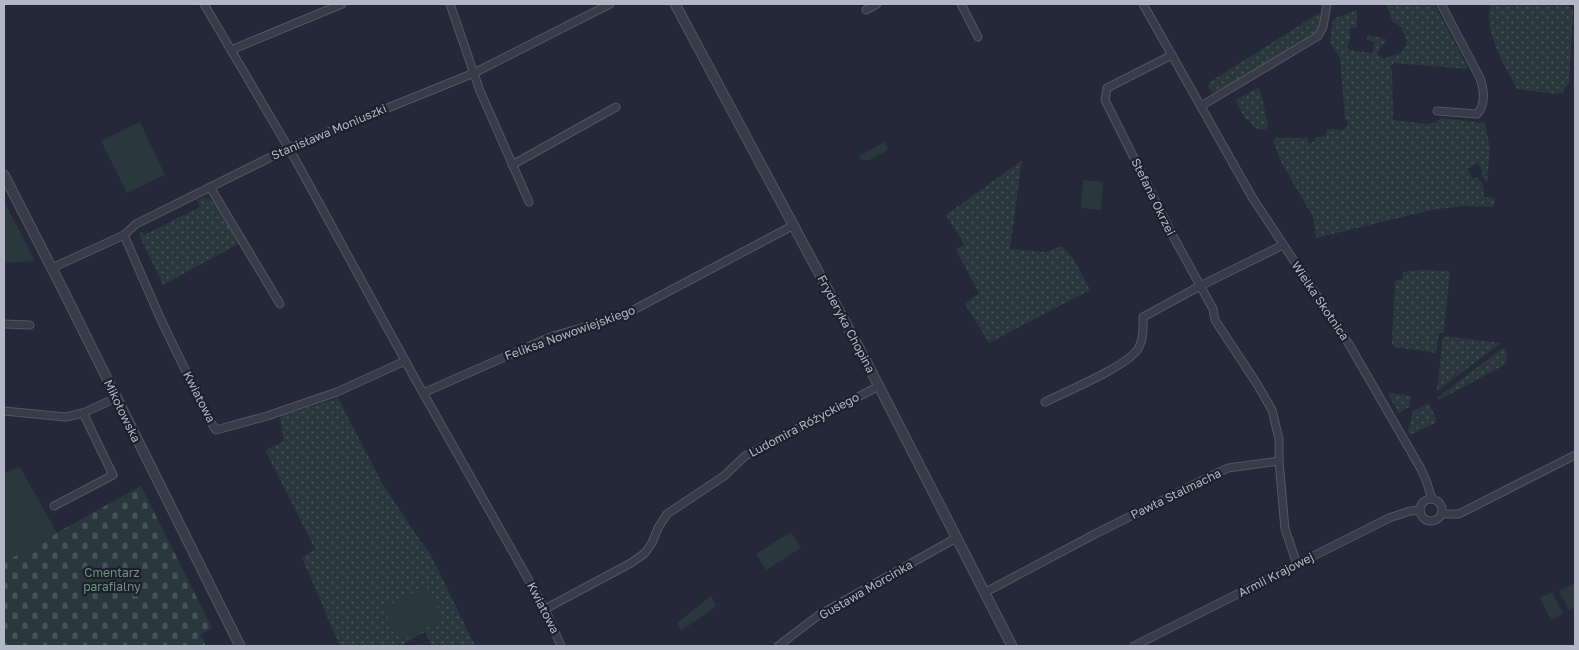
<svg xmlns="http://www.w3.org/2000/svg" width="1579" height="650" viewBox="0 0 1579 650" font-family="'Golos Text',sans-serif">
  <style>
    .grass { fill: url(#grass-dots) }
    .cemetery { fill: url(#cemetery-stones) }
    .green { fill: #2a383d }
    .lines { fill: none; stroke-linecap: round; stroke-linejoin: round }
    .minor-casing { stroke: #535663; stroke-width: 9 }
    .tertiary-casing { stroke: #535663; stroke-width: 11 }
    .minor { stroke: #383b48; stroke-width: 7 }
    .tertiary { stroke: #383b48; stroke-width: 9 }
    .labels { text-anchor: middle; stroke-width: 4.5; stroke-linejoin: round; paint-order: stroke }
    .street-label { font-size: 12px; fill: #b3b6c4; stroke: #1d202d }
    .park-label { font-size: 12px; fill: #6c927e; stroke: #1d202d }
  </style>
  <defs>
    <pattern id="grass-dots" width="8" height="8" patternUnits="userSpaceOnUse" patternTransform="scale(1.25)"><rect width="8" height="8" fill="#2a383d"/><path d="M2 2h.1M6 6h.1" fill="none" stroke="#465357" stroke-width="1.8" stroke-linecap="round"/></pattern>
    <pattern id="cemetery-stones" width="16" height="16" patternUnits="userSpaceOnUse" patternTransform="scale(1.25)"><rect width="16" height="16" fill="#2a383d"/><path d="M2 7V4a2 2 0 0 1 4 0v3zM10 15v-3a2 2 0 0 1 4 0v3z" fill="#465357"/></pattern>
  </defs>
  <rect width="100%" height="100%" fill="#242838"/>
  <!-- grass -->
  <g class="grass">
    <path d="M1387,4L1433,5L1436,7L1467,66L1466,69L1394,63L1390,67L1392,70L1393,120L1428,124L1436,122L1441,118L1485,123L1490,148L1487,183L1481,175L1483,173L1478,163L1467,169L1473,179L1477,177L1483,185L1484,197L1495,198L1493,207L1464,206L1431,210L1316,238L1313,217L1281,162L1273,141L1275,138H1307L1310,144L1314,141V138L1326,136L1327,129H1337L1340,131L1347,127L1348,122L1345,119L1340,58L1330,42L1333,19L1357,10V27L1350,28V39L1347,47L1349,50L1373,53L1374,42L1367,40L1368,35L1386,39V43L1382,45L1377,54L1383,59L1402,52L1407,41L1401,27L1392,21Z"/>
    <path d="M1490,4H1561L1570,6L1573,11L1569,83L1563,92L1557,94L1517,89C1504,64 1484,33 1490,4Z"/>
    <path d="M1319,13L1322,18L1315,33L1218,91L1213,92L1210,90L1208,86L1210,82Z"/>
    <path d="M1258,88L1260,90L1268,125L1266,129C1257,131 1252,127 1249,119L1246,120L1236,102L1237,99Z"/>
    <path d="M1022,160L1010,249L1046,252L1062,246L1073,258L1090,290L989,343L965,304L979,293L956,250L964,244L946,215Z"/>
    <path d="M202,198L210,199L215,204L240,243L163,285L139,235L140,233L142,232L144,235L200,207L197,200Z"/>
    <path d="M1419,270L1450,271L1444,332L1439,334L1436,353L1394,347L1392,343L1395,280H1402L1403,272Z"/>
    <path d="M1443,336L1501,343L1437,391Z"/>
    <path d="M1503,348L1506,350L1507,361L1504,365L1439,400L1438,397Z"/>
    <path d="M1390,393L1411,396L1409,407L1399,413L1388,395Z"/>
    <path d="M338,398L382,483L412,529L431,555L475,646H432L425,632L406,642L403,646H340L302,558L315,549L265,450L284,441L280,416Z"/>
    <path d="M1429,403L1437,422L1410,435L1408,431L1413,411Z"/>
  </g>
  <!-- cemetery -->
  <path class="cemetery" d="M141,486L212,628L200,635L206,646H4V562Z"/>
  <!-- green -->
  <g class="green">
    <path d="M140,122L165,175L127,193L101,141Z"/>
    <path d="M884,142L888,150L870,160H861L859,156Z"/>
    <path d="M1083,180L1103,182L1101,210L1081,208Z"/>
    <path d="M4,201L35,261L4,263Z"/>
    <path d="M20,467L57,533L4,562V473Z"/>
    <path d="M791,532L801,548L766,570L756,554Z"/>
    <path d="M1575,583V607L1569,610L1559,591Z"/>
    <path d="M426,586L443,618L401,641L383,608Z"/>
    <path d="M1552,592L1563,614L1551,620L1540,598Z"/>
    <path d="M711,596L716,606L681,631L677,623Z"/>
  </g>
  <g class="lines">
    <defs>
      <g id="minor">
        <path d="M204,4L295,159L413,375L545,609L561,646"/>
        <path d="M450,4L480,91L529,202"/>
        <path d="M961,4L978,37"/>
        <path d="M1143,4L1252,197L1350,346L1421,469L1426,480L1432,499"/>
        <path d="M866,10L877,4"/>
        <path d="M231,50L342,4"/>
        <path d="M1172,55L1107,88L1105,100L1173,236L1213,309L1215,320L1257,384L1272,410L1279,439V461L1285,529L1297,564"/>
        <path d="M1201,106L1318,36L1323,27L1327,4"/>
        <path d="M1437,111L1477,114C1486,105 1484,89 1480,78L1441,4"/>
        <path d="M512,165L616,107"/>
        <path d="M210,187L280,304"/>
        <path d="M124,235L161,320L210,421L216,430L267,416L337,392L405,361"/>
        <path d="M52,268L124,235L136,224L289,148L474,73L610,4"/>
        <path d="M4,324L30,325"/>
        <path d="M423,393L550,337L622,316L794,225"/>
        <path d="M1045,402C1065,392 1131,365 1139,347C1144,338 1143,327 1143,317L1200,286L1283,245"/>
        <path d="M4,411L66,417L83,413L116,398"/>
        <circle cx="1431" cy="510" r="11"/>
        <path d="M54,506L113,475L83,413"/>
        <path d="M1441,514H1459L1575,455"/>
        <path d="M984,593L1093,535L1215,474L1228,468L1279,461"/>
        <path d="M545,609L631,563L645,553L652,543L658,528L667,514L724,476L745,456L879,386"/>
        <path d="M778,646L819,615L956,538"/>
        <path d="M1134,646L1389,518L1410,511L1420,510"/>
      </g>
      <g id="tertiary">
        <path d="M675,4L867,363L1012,646"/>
        <path d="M4,175L62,288L240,646"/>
      </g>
    </defs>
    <!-- minor casing -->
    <use href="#minor" class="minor-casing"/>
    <!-- tertiary casing -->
    <use href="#tertiary" class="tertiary-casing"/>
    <!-- minor -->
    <use href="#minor" class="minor"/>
    <!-- tertiary -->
    <use href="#tertiary" class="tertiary"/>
  </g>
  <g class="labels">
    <!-- street labels -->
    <g class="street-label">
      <text transform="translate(329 132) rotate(-23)" y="4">Stanisława Moniuszki</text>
      <text transform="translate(1153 197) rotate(64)" y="4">Stefana Okrzei</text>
      <text transform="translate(1320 301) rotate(56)" y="4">Wielka Skotnica</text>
      <text transform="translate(846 324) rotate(62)" y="4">Fryderyka Chopina</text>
      <text transform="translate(570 333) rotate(-20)" y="4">Feliksa Nowowiejskiego</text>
      <text transform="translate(199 397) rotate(63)" y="4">Kwiatowa</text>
      <text transform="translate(122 411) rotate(64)" y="4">Mikołowska</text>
      <text transform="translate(804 425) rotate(-28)" y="4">Ludomira Różyckiego</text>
      <text transform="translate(1176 494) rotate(-26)" y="4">Pawła Stalmacha</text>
      <text transform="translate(1276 575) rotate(-27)" y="4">Armii Krajowej</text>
      <text transform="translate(866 590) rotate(-30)" y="4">Gustawa Morcinka</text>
      <text transform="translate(543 608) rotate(63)" y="4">Kwiatowa</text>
    </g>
    <!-- park labels -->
    <g class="park-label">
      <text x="112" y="577">Cmentarz<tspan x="112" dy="14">parafialny</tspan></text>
    </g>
  </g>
  <!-- border -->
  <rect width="1579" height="650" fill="none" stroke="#b3b6c4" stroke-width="10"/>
</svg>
